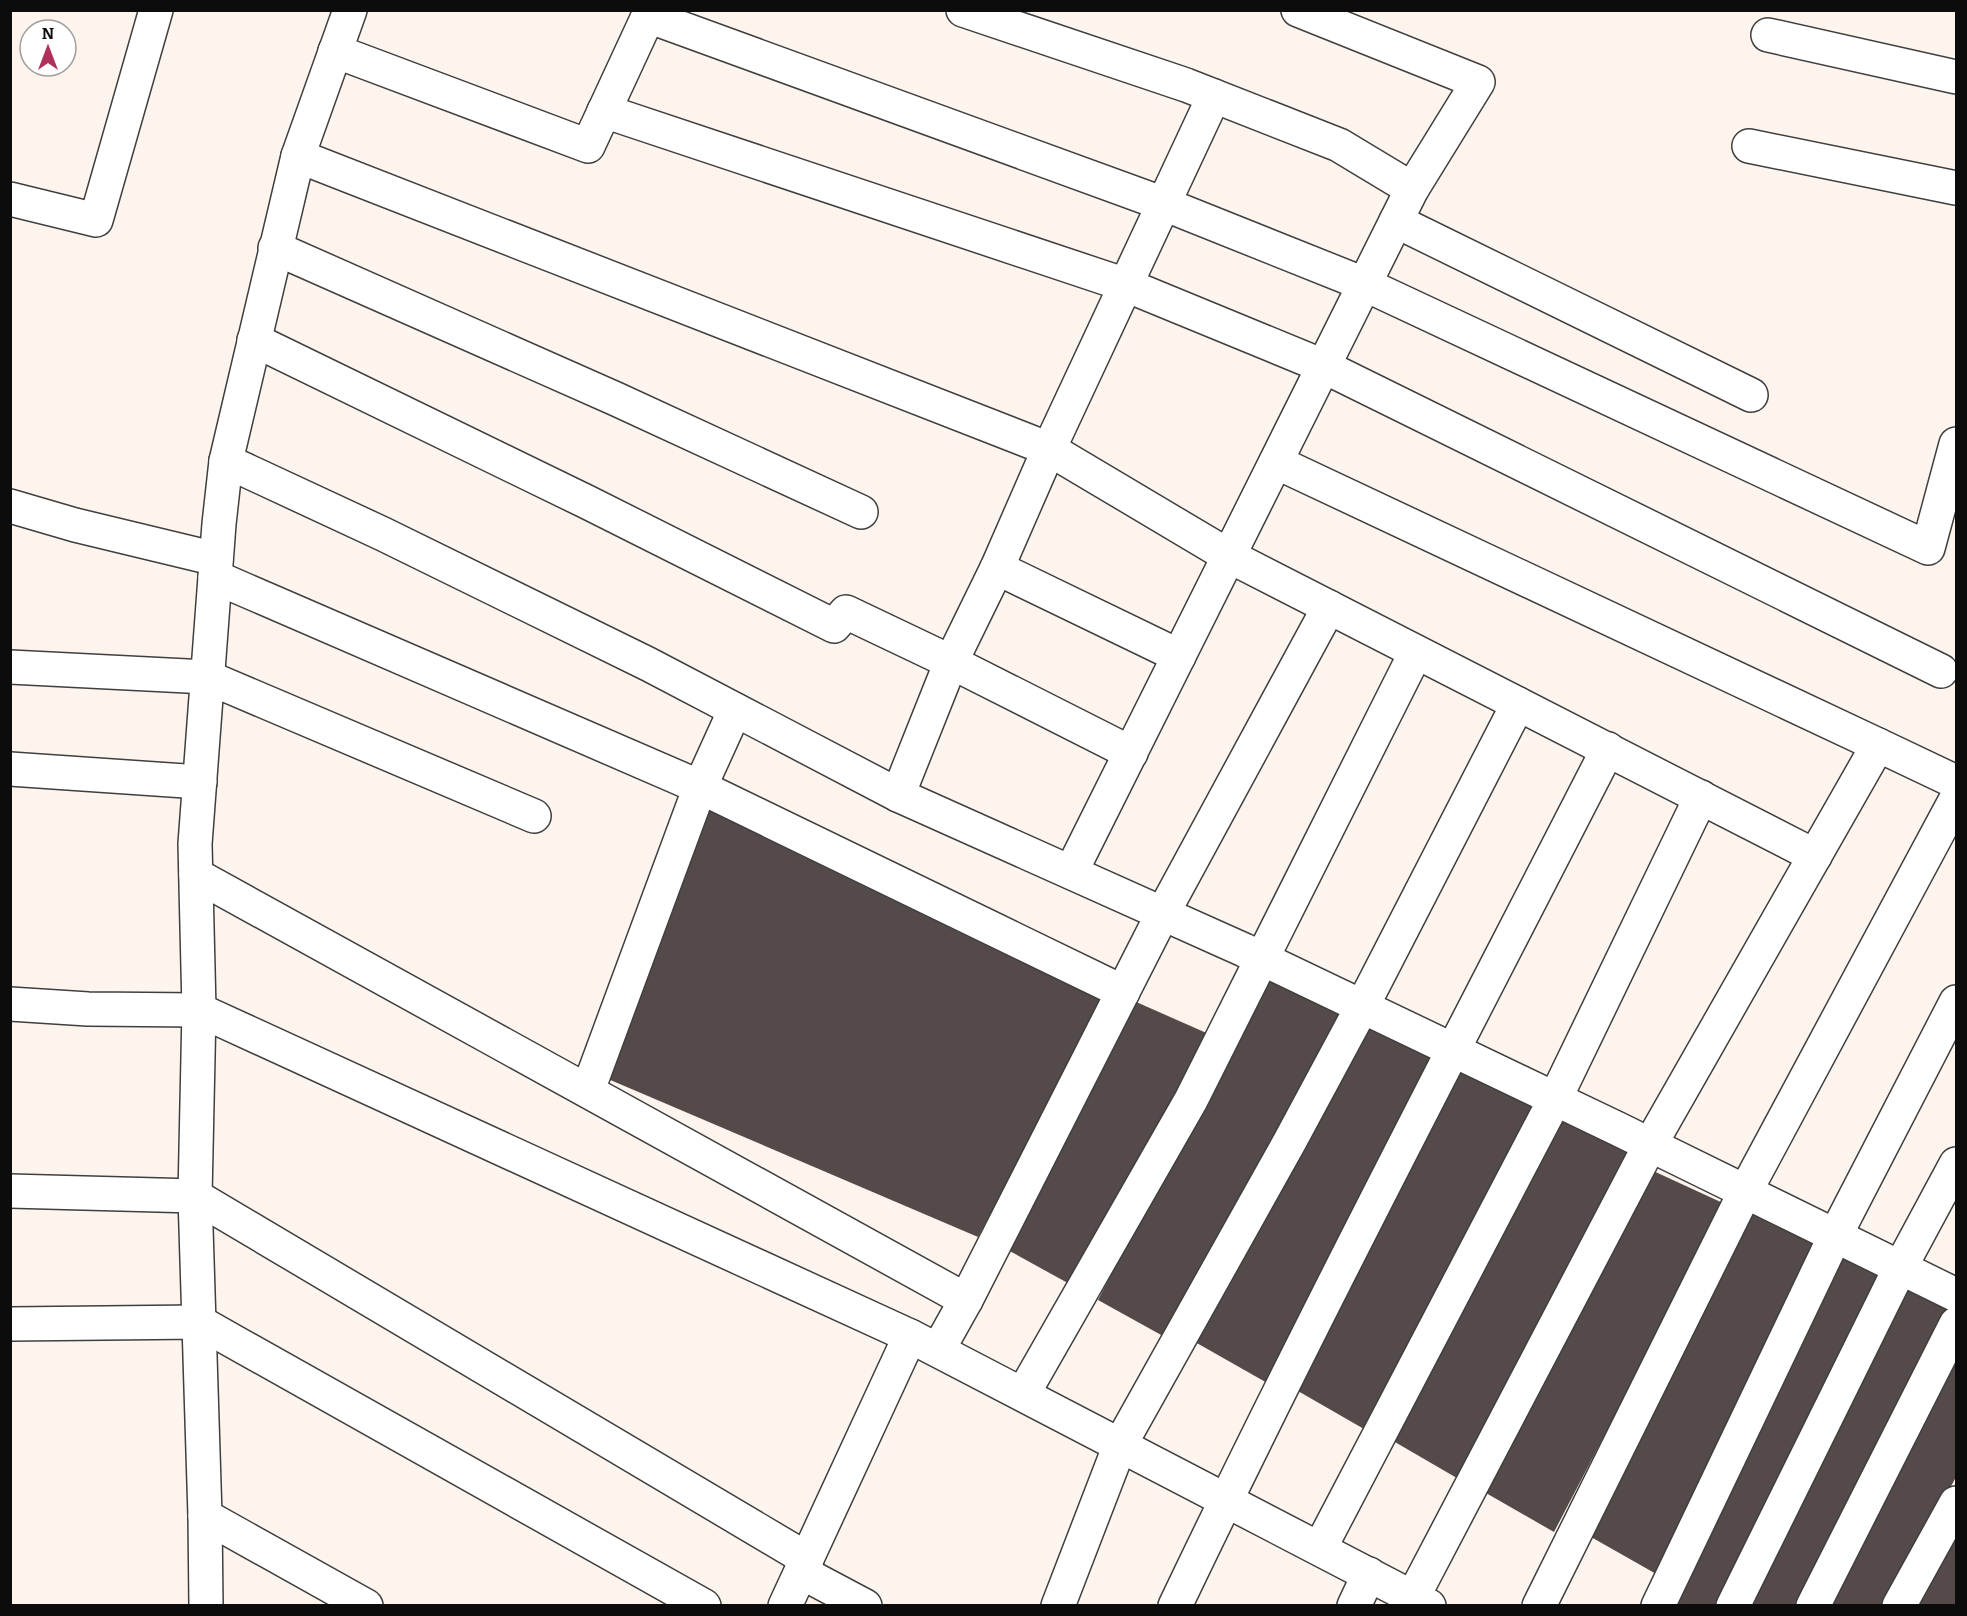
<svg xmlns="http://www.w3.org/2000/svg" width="1967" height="1616" viewBox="0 0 1967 1616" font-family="Bitter,serif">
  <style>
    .building { fill: #544a49 }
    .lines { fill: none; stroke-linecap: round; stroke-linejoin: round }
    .minor-casing { stroke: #3f3f3f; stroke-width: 36 }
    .minor { stroke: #fff; stroke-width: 33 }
  </style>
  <rect width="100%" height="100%" fill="#fdf5ed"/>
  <!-- building -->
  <g class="building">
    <path d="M706,800L1106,998L978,1237L608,1079Z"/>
    <path d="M1264,976L1346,1012L1172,1341L1098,1300Z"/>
    <path d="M1134,1001L1211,1035L1075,1287L1006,1249Z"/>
    <path d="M1364,1021L1439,1057L1269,1384L1195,1342Z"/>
    <path d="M1460,1067L1535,1102L1364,1429L1291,1387Z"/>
    <path d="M1558,1118L1633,1153L1462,1481L1388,1438Z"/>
    <path d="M1649,1169L1725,1204L1554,1532L1479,1489Z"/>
    <path d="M1753,1212L1828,1248L1658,1575L1584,1533Z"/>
    <path d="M1840,1252L1880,1276L1722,1606H1670Z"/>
    <path d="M1905,1286L1951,1308L1801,1606H1742Z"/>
    <path d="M1956,1346V1477L1886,1606H1828Z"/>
    <path d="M1956,1528V1606H1914Z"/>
  </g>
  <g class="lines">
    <defs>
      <g id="minor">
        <path d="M963,10L1186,85L1339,145L1412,189"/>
        <path d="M648,16L1164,204L1364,284L1928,548L1956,444"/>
        <path d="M1768,35L1956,77"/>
        <path d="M335,51L588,146L651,10"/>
        <path d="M604,111L1126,285L1323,366L1941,671"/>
        <path d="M1749,146L1956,188"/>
        <path d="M298,156L1049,449L1229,556L1815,856"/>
        <path d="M10,199L96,220L156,10"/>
        <path d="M1396,221L1751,395"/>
        <path d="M275,248L616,399L861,512"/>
        <path d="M254,340L587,502L834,626L846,612L951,662L1131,753"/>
        <path d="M226,461L383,534L648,664L898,795L1244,950L1618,1129L1956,1295"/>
        <path d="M1276,462L1878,745L1650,1145L1413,1597"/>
        <path d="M10,506L75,525L216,559"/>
        <path d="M997,568L1179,656"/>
        <path d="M215,577L700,787L1123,992"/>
        <path d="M10,667L207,677L534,816"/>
        <path d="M1878,745L1956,782"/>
        <path d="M10,769L200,782"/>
        <path d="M898,795L951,662L997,568L1049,449L1214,96"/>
        <path d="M1071,872L1412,189L1478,82L1298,10"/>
        <path d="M196,875L966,1300"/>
        <path d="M10,1004L88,1009L199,1010L910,1336L1429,1606"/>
        <path d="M588,1090L700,787L735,710"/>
        <path d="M10,1191L195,1196L807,1559"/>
        <path d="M10,1324L199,1322L704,1606"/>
        <path d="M938,1350L966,1300L1163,913L1329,607"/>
        <path d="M1023,1394L1191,1100L1416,652"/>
        <path d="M205,1516L366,1606"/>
        <path d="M1320,1548L1555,1099L1701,797"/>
        <path d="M801,1572L865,1606"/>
        <path d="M206,1606L205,1516L195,1196L199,1010L195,844L219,524L226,461L298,156L350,10"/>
        <path d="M785,1606L910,1336"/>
        <path d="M1058,1606L1120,1445L1290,1141L1362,1007L1518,704"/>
        <path d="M1175,1606C1313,1317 1462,1034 1608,749"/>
        <path d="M1354,1606L1369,1574"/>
        <path d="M1539,1606L1745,1192L1956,799"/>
        <path d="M1658,1606L1835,1236L1956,1002"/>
        <path d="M1733,1606L1900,1268L1956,1164"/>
        <path d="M1813,1606L1956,1324"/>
        <path d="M1899,1606L1956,1503"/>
      </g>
    </defs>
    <!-- minor casing -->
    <use href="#minor" class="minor-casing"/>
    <!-- minor -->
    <use href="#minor" class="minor"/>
  </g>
  <!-- border -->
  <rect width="1967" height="1616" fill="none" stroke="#0c0c0c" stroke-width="24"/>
  <!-- north arrow -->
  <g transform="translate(48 48)"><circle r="28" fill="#ffffff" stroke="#9e9e9e" stroke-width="1.5"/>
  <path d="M0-4.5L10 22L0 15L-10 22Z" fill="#b0305c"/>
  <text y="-9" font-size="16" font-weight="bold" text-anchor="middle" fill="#0c0c0c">N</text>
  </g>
</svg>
